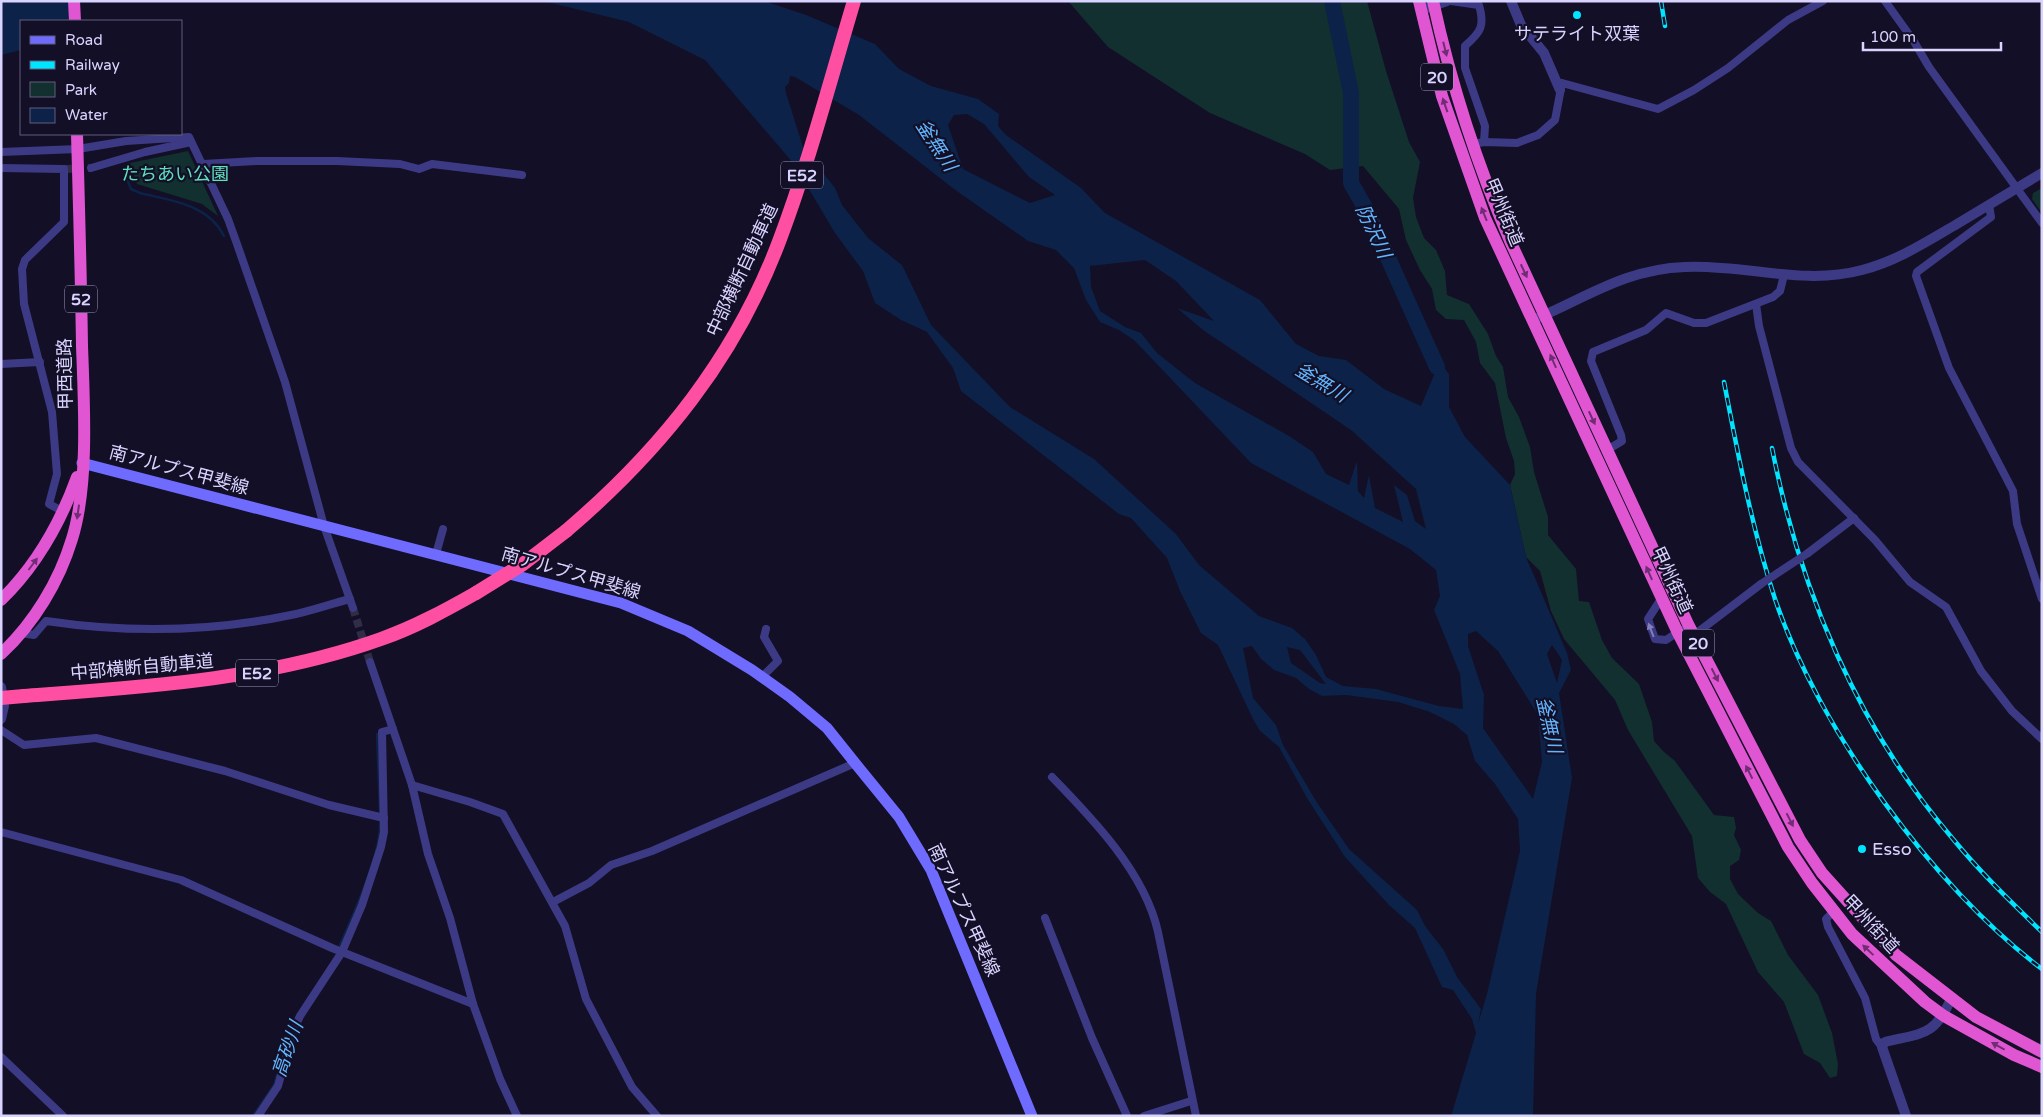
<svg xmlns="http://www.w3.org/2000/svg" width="2043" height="1117" viewBox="0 0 2043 1117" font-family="'Varela Round','Noto Sans JP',sans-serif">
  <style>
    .green { fill: #12302f }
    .water { fill: #0c2248; fill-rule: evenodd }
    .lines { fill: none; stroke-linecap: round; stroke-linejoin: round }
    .stream { stroke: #0c2248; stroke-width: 2.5 }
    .river { stroke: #0c2248; stroke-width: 16 }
    .minor-tunnel { stroke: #312d47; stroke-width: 8; stroke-dasharray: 8 4; stroke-linecap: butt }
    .minor { stroke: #3d3a85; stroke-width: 8 }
    .tertiary { stroke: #3d3a85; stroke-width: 10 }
    .secondary { stroke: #6f6bff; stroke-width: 11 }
    .trunk { stroke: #e055d1; stroke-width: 12 }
    .motorway { stroke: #ff4fa3; stroke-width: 14 }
    .rail-casing { stroke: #00e5ff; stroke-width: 4.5 }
    .rail { stroke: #130f26; stroke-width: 2.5; stroke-dasharray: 8; stroke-linecap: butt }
    .minor-bridge { stroke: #3d3a85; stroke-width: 8 }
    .motorway-bridge { stroke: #ff4fa3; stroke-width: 14 }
    .oneway { fill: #6f2e73 }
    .oneway2 { fill: #837fbc }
    .poi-dot { fill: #00e5ff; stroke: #130f26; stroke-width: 2 }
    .labels { text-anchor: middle; stroke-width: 4.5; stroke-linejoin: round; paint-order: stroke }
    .shield { fill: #130f26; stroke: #9e99be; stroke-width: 1 }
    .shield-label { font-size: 16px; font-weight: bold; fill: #d9d4ff }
    .poi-label { font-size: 18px; fill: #d9d4ff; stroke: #130f26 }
    .park-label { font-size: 18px; fill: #5fe0c0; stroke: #130f26 }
    .street-label { font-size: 18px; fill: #d9d4ff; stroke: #130f26 }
    .water-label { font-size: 19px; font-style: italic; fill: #62b6ff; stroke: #130f26 }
  </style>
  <rect width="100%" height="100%" fill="#130f26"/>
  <!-- green -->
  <g class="green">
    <path d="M1068,1H1367L1386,71L1409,142L1420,162L1413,198L1416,217L1424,238L1436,250L1445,271L1447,295L1469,304L1488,334L1496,356L1503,367L1508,397L1519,417L1530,447L1534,472L1548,517V535L1576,569L1579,601L1589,602L1602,640L1612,658L1639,684L1652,722L1654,741L1664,752L1675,761L1714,815L1734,817L1736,828L1734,835L1741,850L1739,860L1730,866V879L1738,894L1758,913L1771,921L1788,955L1818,995L1832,1033L1838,1064L1837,1076L1830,1078L1820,1063L1804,1054L1784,1002L1758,972L1726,904L1710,892L1698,878L1692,836L1628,730L1615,700L1564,639L1551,611L1540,571L1526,557L1510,485L1515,474L1514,461L1506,438L1495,383L1480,363L1476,342L1464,320L1446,319L1436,310L1432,289L1420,270L1406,240L1399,209L1363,166L1330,170L1305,154L1210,113L1108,47Z"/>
    <path d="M188,151L218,216L202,204L137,184L130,163Z"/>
    <path d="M2042,188V213L2032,199L2033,193Z"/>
  </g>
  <!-- water -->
  <g class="water">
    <path d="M4,1H75L68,21H21V50L1,55V2Z"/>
    <path d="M543,1H764L806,15L875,44L899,69L931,86L978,99L999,114L998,126L1006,135L1081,188L1105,213L1260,300L1296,344L1319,356L1346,360L1384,389L1421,406L1434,375L1428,347L1449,374V407L1465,437L1510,485L1526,557L1567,653L1571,670L1559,693L1572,778L1536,994L1533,1116H1451L1476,1033L1472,1019L1453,990L1442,987L1415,928L1389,905L1345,857L1307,798L1279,747L1260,731L1253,719L1218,645L1201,633L1180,591L1167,558L1131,518L1119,514L961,391L953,368L927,332L901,320L875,303L863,271L835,233L794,164L705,60L629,22ZM790,76L795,77L859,115L954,189L1028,241L1056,250L1074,268L1086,300L1100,322L1119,330L1134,340L1251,463L1410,549L1436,570L1440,596L1434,610L1460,674L1463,709L1439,706L1376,689L1343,686L1326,677L1316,655L1305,639L1292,628L1259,616L1199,565L1176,534L1094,459L1010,407L931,325L902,265L868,238L842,205L835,188L803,147L786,93L785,87L789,83ZM967,114L984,124L1029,177L1055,195L1030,203L963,169L948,125L954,115ZM1145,260L1176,281L1214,321L1177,308L1203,330L1351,430L1416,489L1426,529L1415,521L1407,495L1394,485L1403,522L1375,508L1369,475L1364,498L1358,491L1357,461L1349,485L1326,474L1313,452L1289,436L1195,383L1157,353L1141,333L1125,327L1100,311L1091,287L1090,266ZM1476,631L1498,651L1538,715L1542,762L1533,799L1483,728L1484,695L1468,646V634ZM1552,645L1562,660L1557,683L1547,654ZM1252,646L1261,659L1274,670L1296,678L1309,689L1322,696L1346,695L1398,702L1430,712L1454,724L1467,735L1475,761L1495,784L1518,819L1520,851L1487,994L1478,1024L1481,1009L1457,977L1443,949L1425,926L1417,910L1349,849L1316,801L1283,745L1276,725L1253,698L1243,648ZM1287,647L1300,650L1326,684L1320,683L1291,663Z"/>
  </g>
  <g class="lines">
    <!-- stream -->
    <g class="stream">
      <path d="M126,177L131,189L140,193C172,201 208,204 224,236"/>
      <path d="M377,734L380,813"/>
      <path d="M340,945C353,915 381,854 380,823"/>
      <path d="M287,1041L293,1023"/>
      <path d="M253,1116L274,1085L277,1075"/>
    </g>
    <!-- river -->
    <path class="river" d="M1332,1L1351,93V183L1367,211L1437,367"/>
    <!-- minor-tunnel -->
    <g class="minor-tunnel">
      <path d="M64,169L91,168"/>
      <path d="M353,608L370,662"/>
    </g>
    <!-- minor -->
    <g class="minor">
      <path d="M1451,1L1479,5C1485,26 1481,32 1465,46V68L1485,126L1484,142"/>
      <path d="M1885,1L1913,40L1929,67L2042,223"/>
      <path d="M1473,144L1484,142L1517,143L1538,135L1555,120L1562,83L1658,109L1694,90L1728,68L1788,20L1823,1"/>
      <path d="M1,152L78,149L126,141L189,137L228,219L237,244L285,382L324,526L353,608"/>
      <path d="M203,164L257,161H337L400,164L419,169L432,164L522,175"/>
      <path d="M1,168L64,169V222L25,260L22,269L24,304L52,412L57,474L49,504L64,512"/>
      <path d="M91,168L145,152L191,142"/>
      <path d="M1989,205L1991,217L1917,272L1916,276L1949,368L2013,491L2017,524L2042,599"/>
      <path d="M1756,304L1759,326L1791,448L1798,462L1875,540L1910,582L1946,607L1981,671L2012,711L2042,739"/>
      <path d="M1,364L40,362"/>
      <path d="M1607,450L1622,441L1621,435L1591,361L1593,352L1646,330L1666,313L1694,323H1706L1773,297L1780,291L1784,275"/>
      <path d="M1808,553L1854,518"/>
      <path d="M436,554L443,529"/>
      <path d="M1661,599L1648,619L1655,639L1666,640L1681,630"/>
      <path d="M21,633L34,635L46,621C127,633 210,632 291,615C311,611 330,604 350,599"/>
      <path d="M1694,635L1761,584"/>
      <path d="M370,662L412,785L428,854L450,918L473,1004L500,1079L517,1116"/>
      <path d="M762,677L778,661L764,637L766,629"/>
      <path d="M1,730L24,745L96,738L225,771L329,805L384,818"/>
      <path d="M1052,777C1093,819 1145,873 1158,932L1196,1116"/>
      <path d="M412,785L470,802L503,814L565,926L586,999L632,1087L657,1116"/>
      <path d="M1,832L181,880L332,948L473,1004"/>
      <path d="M553,902L589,883L611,865L652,851L855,763"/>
      <path d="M1833,912L1826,919L1828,927L1865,998L1876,1039L1882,1047"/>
      <path d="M1045,918L1092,1038L1127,1116"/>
      <path d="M1,1057L63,1116"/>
      <path d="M258,1116L278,1086L294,1029L300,1016L342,952L362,905L381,847L384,832L382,732L393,729"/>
      <path d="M1144,1116L1191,1101"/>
    </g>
    <!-- tertiary -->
    <g class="tertiary">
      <path d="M1511,1L1521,25L1544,53L1560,90"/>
      <path d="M1421,10L1447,1"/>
      <path d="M1533,320C1586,298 1625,269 1685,267C1745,264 1803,286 1862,270C1897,261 1926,242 1957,224C1985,207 2014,190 2042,173"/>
      <path d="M1,687L4,706L1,719"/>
      <path d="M1906,1116L1882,1047L1885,1042C1922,1033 1934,1037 1951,999"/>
    </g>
    <!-- secondary -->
    <path class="secondary" d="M82,463L621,603L688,631L752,670L790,697L827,728L855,763L899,817L931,870L1032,1116"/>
    <!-- trunk -->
    <g class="trunk">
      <path d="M74,1L75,21"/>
      <path d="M1419,1L1442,96L1485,218L1678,633L1788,847L1812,883L1852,934L1925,1002L1944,1016L2014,1055L2042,1067"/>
      <path d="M1433,1C1451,84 1477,165 1511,243L1688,624L1800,840L1822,873L1896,955L1976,1017L2042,1052"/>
      <path d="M1,600C37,565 60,524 77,477"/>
      <path d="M1,654C34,623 59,582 72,539C89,485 84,403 82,346C81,275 79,205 77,134"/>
    </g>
    <!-- motorway -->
    <g class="motorway">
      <path d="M566,531C661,450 736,357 780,239C809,162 830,81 854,1"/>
      <path d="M24,696C145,687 266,680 381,639C415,627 446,610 476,593"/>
    </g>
    <defs>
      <g id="rail">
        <path d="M1661,1L1665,26"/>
        <path d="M1724,382C1738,455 1752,528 1775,599C1818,728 1933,887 2042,969"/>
        <path d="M1772,448C1800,591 1858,728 1953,839C1980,872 2011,902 2042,932"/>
      </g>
    </defs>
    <!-- rail casing -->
    <use href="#rail" class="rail-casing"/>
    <!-- rail -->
    <use href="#rail" class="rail"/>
    <!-- minor-bridge -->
    <path class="minor-bridge" d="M1761,584L1808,553"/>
    <!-- motorway-bridge -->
    <g class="motorway-bridge">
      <path d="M476,593L523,564L566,531"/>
      <path d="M1,698L24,696"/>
    </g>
  </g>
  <!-- one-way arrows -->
  <defs><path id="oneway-solid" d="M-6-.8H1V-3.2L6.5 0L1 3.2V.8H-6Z" transform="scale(1.25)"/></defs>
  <g class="oneway">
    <use href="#oneway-solid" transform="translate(1445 49) rotate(76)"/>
    <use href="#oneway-solid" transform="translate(1445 105) rotate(-109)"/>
    <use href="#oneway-solid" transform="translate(1484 214) rotate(-112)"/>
    <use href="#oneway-solid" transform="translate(1524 271) rotate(65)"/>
    <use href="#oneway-solid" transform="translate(1553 361) rotate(-114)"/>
    <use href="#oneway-solid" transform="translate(1592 418) rotate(65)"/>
    <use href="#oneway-solid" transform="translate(78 512) rotate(98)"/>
    <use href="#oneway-solid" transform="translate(33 564) rotate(-53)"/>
    <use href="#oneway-solid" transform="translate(1649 573) rotate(-114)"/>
    <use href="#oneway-solid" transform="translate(1715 675) rotate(63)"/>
    <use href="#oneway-solid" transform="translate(1749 772) rotate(-117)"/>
    <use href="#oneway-solid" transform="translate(1790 820) rotate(63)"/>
    <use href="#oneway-solid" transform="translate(1868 950) rotate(-137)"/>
    <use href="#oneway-solid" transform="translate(1998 1046) rotate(-151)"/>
  </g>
  <use class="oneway2" href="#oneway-solid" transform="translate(1651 630) rotate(-111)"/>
  <!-- markers -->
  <g class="poi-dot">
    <circle cx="1577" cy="15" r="5"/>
    <circle cx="1862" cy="849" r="5"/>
  </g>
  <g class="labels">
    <!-- shield labels -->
    <g class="shield">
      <rect x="1421" y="63.5" width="32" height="27" rx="4"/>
      <rect x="781" y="161.5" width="42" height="27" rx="4"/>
      <rect x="65" y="285.5" width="32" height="27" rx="4"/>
      <rect x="1682" y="629.5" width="32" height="27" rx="4"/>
      <rect x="236" y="659.5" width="42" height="27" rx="4"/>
    </g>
    <g class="shield-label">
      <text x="1437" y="83">20</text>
      <text x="802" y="181">E52</text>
      <text x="81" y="305">52</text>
      <text x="1698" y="649">20</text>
      <text x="257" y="679">E52</text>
    </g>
    <!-- poi labels -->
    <g class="poi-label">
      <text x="1577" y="40">サテライト双葉</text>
      <text x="1872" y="855" text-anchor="start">Esso</text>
    </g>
    <!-- park labels -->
    <g class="park-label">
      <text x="175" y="180">たちあい公園</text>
    </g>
    <!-- street labels -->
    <g class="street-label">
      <text transform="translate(1504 212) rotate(67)" y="6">甲州街道</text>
      <text transform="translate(742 270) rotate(-65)" y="6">中部横断自動車道</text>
      <text transform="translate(65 374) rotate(-91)" y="6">甲西道路</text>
      <text transform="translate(179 470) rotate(15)" y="6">南アルプス甲斐線</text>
      <text transform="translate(571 573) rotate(16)" y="6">南アルプス甲斐線</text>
      <text transform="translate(1672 580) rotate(65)" y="6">甲州街道</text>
      <text transform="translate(142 667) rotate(-5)" y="6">中部横断自動車道</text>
      <text transform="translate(964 910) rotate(65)" y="6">南アルプス甲斐線</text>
      <text transform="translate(1871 924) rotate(47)" y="6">甲州街道</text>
    </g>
    <!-- water labels -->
    <g class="water-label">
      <text transform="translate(937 145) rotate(57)" y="7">釜無川</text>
      <text transform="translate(1374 231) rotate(65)" y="7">防沢川</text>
      <text transform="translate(1322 382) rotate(31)" y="7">釜無川</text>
      <text transform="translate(1550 725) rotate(77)" y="7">釜無川</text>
      <text transform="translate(287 1049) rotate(-71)" y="7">高砂川</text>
    </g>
  </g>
  <!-- border -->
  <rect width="2043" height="1117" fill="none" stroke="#d9d4ff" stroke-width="5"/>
  <!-- legend -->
  <rect x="20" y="20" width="162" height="115" fill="#130f26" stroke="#625e7d"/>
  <rect x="30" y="36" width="25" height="8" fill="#6f6bff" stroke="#625e7d"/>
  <text x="65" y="45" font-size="15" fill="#d9d4ff">Road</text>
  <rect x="30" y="61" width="25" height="8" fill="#00e5ff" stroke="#625e7d"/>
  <text x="65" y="70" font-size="15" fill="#d9d4ff">Railway</text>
  <rect x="30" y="82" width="25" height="15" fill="#12302f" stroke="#625e7d"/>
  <text x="65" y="95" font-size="15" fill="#d9d4ff">Park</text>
  <rect x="30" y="108" width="25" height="15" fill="#0c2248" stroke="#625e7d"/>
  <text x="65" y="120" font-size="15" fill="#d9d4ff">Water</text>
  <!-- scale -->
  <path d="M1863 42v8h138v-8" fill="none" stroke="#d9d4ff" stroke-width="2.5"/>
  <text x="1870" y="42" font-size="15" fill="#d9d4ff" stroke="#130f26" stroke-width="4" paint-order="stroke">100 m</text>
</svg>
